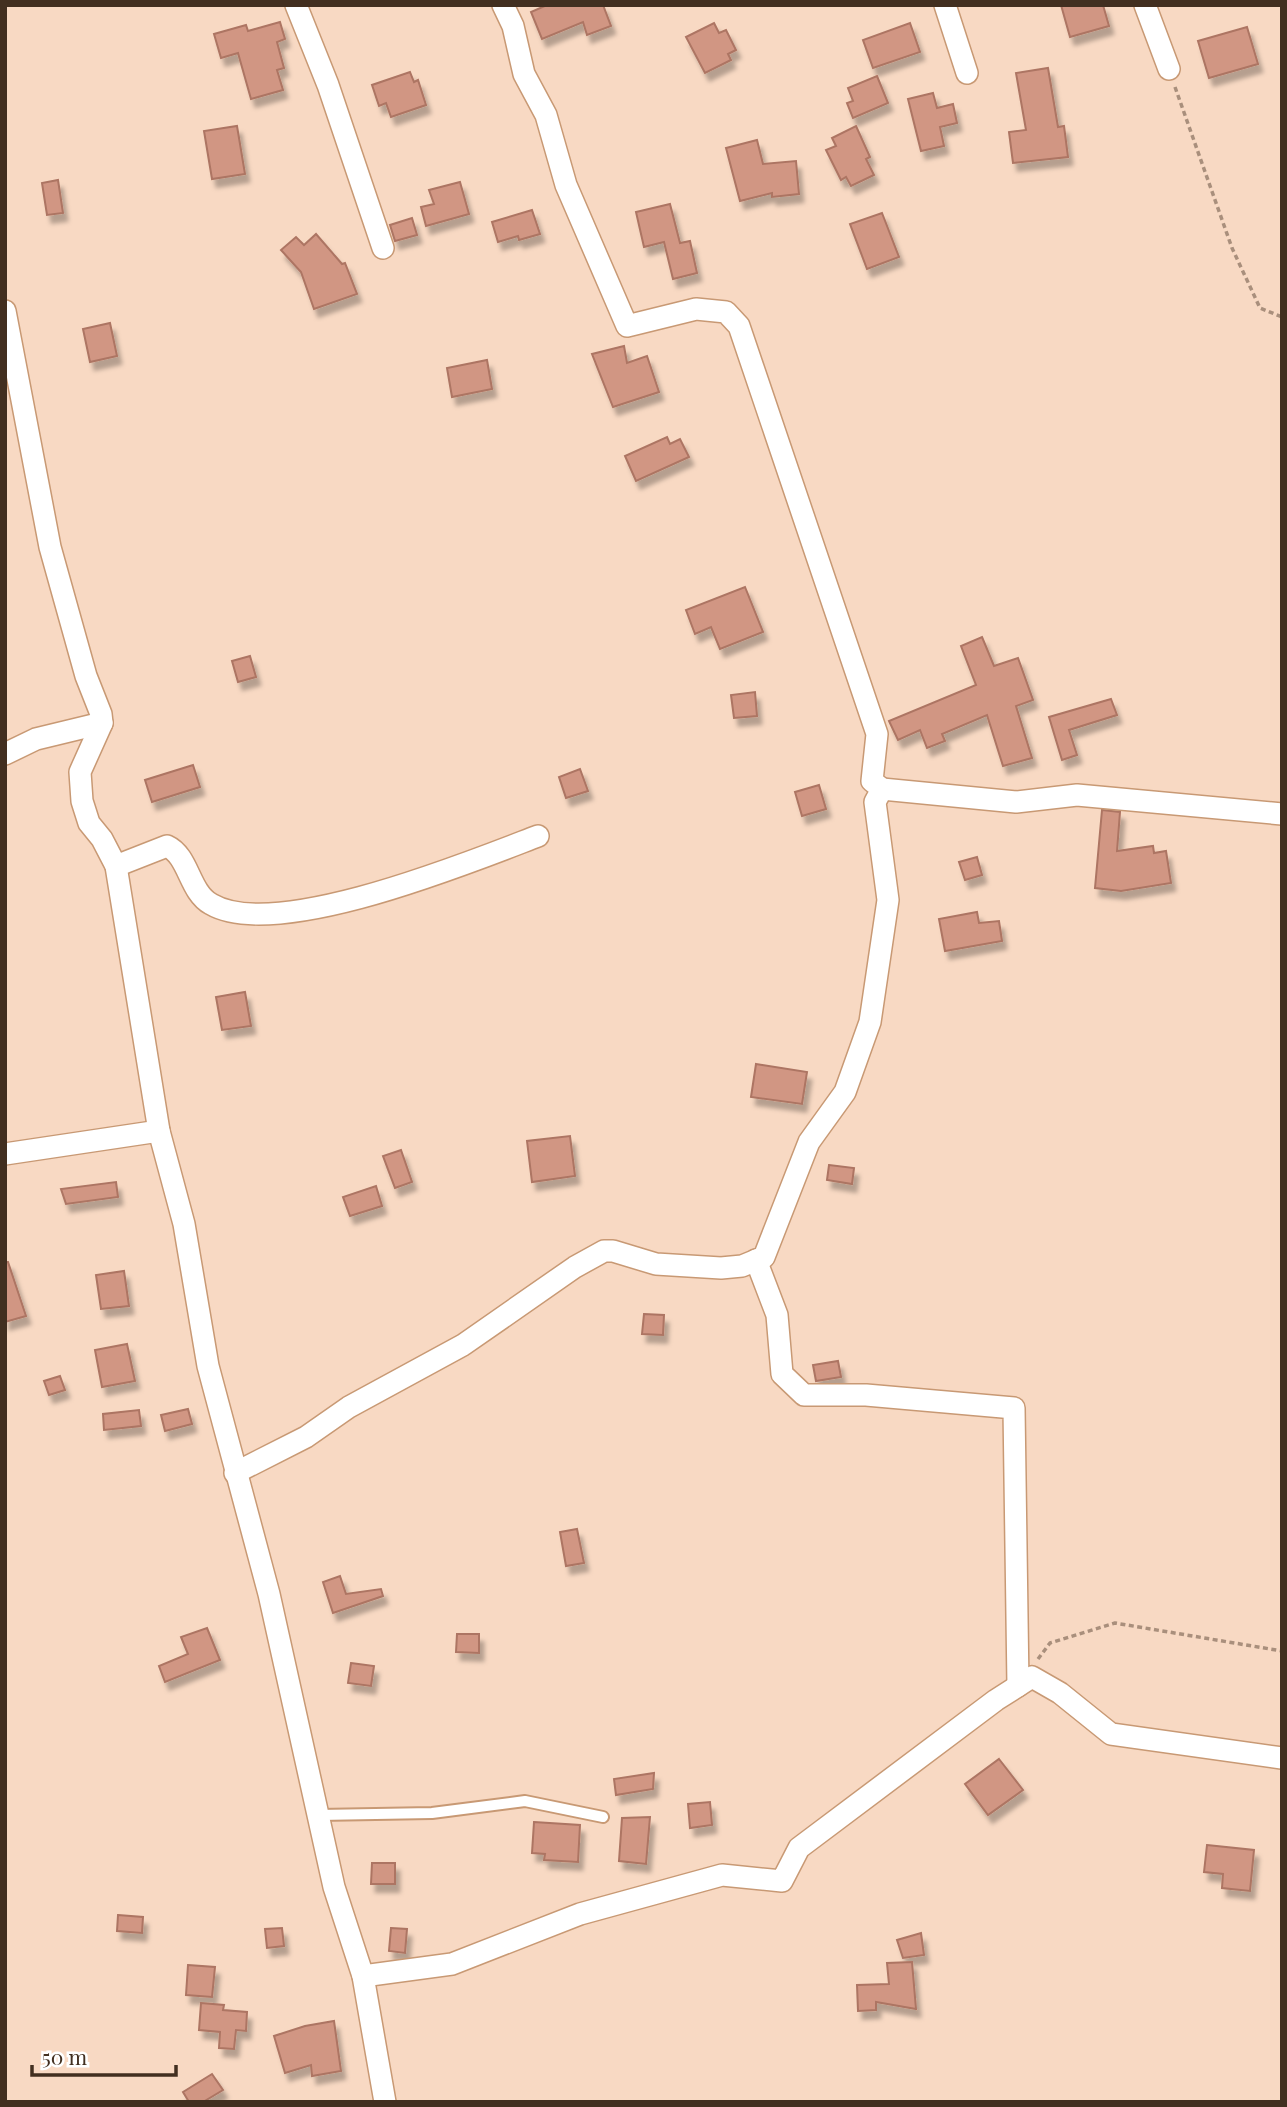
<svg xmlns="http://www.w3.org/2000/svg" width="1287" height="2107" viewBox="0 0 1287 2107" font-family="'Playfair Display',serif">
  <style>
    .building { fill: #d19683; stroke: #ad7563; stroke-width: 2; filter: url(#shadow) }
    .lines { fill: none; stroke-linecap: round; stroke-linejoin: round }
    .lane-casing { stroke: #c89974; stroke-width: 14 }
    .street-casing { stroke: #c89974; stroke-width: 24 }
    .path { stroke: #a98f7c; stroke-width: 3.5; stroke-dasharray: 5 3.5; stroke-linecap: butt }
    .lane { stroke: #fff; stroke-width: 10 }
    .street { stroke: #fff; stroke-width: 21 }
  </style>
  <defs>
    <filter id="shadow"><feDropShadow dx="4.5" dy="8" stdDeviation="2" flood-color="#0004"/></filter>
  </defs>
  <rect width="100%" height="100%" fill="#f8d9c3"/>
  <!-- building -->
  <g class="building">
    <path d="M547,5H603L611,26L587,35L583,22L542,39L531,12Z"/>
    <path d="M1061,5H1103L1109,26L1070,37Z"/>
    <path d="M280,22L285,39L277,42L284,68L277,70L283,90L251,99L238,53L221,58L214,34L246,25L248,31Z"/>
    <path d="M714,23L719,33L726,30L736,50L728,54L731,60L705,73L686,37Z"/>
    <path d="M910,23L920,52L873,68L863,40Z"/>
    <path d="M1247,27L1258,64L1209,78L1198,41Z"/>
    <path d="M1048,68L1058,127L1064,126L1068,157L1013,163L1009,132L1026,130L1016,73Z"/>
    <path d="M410,72L414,82L418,80L426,105L391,117L386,103L379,106L372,85Z"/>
    <path d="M877,76L888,103L853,118L847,103L853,101L848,88Z"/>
    <path d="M933,93L937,108L953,104L957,123L940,127L944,146L921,151L908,99Z"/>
    <path d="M237,126L245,174L212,179L204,131Z"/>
    <path d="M856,126L870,157L866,159L874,175L851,186L846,177L841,180L826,150L836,146L832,138Z"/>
    <path d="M757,140L763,164L796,161L799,194L772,197V193L740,201L726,148Z"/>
    <path d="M58,180L63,213L47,215L42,183Z"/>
    <path d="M460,182L469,214L426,226L421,207L434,204L429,190Z"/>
    <path d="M670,204L680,243L690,241L697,273L673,279L664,242L644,247L636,212Z"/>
    <path d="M532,210L540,234L519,240L518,236L498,242L492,222Z"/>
    <path d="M882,213L899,257L867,269L850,224Z"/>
    <path d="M412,218L417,235L395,241L390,225Z"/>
    <path d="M316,234L342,264L345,263L357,294L314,309L301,272L281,250L296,237L304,245Z"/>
    <path d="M110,323L117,356L90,362L83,329Z"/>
    <path d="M624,346L627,363L647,356L659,392L613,407L592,354Z"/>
    <path d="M487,360L492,389L452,397L447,368Z"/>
    <path d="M667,437L670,444L680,439L689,457L636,481L625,456Z"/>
    <path d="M745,587L763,632L720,649L711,627L695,634L686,610Z"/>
    <path d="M982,637L994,666L1018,658L1033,700L1016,706L1032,758L1003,766L987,715L942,734L945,741L927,748L920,730L898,740L889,721L976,685L961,646Z"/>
    <path d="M250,656L256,677L238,682L232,661Z"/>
    <path d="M755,692L757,716L734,718L731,695Z"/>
    <path d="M1111,699L1117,715L1069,730L1077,755L1062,760L1049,717Z"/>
    <path d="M193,765L200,787L152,802L145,780Z"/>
    <path d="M580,769L588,791L566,798L559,777Z"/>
    <path d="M819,785L826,809L802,816L795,792Z"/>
    <path d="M1102,810L1120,812L1117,851L1153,846L1154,853L1166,851L1171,883L1121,891L1095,888Z"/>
    <path d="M977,857L982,875L965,880L959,862Z"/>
    <path d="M977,912L979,923L999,921L1002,941L945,951L939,919Z"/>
    <path d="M245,992L251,1026L222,1030L216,997Z"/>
    <path d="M756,1064L807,1072L802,1104L751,1097Z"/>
    <path d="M570,1136L575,1176L532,1182L527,1141Z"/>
    <path d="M401,1150L412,1182L395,1188L383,1156Z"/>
    <path d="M829,1165L854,1168L852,1184L827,1180Z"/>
    <path d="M116,1182L118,1197L66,1204L61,1189Z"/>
    <path d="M376,1186L382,1206L350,1216L343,1197Z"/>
    <path d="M5,1262H8L26,1316L5,1322Z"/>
    <path d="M124,1271L129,1306L101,1309L96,1275Z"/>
    <path d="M644,1314L664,1315L663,1335L642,1334Z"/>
    <path d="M127,1344L135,1381L102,1387L95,1350Z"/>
    <path d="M838,1361L841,1377L816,1381L813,1365Z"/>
    <path d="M60,1376L65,1390L49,1395L44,1381Z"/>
    <path d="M188,1409L192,1424L165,1431L161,1415Z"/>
    <path d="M139,1410L141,1426L104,1430L103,1414Z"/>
    <path d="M577,1529L584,1563L566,1566L560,1532Z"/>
    <path d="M340,1576L346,1594L381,1589L383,1596L333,1613L323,1582Z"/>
    <path d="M207,1628L220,1660L165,1682L159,1666L188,1654L181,1637Z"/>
    <path d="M457,1634H479V1653L456,1652Z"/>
    <path d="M351,1663L374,1666L371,1686L348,1683Z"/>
    <path d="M999,1759L1023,1790L988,1815L965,1784Z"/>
    <path d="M654,1773L653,1789L616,1795L614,1779Z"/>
    <path d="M710,1802L712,1825L690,1828L688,1804Z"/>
    <path d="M650,1817L646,1864L619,1861L622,1818Z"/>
    <path d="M534,1822L580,1825L578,1862L544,1860L545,1854L532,1853Z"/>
    <path d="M1207,1845L1254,1850L1250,1891L1222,1888L1223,1874L1204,1872Z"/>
    <path d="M372,1863H395V1884H371Z"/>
    <path d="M118,1915L143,1917L142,1933L117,1931Z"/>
    <path d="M282,1928L284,1946L267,1948L265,1929Z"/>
    <path d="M391,1928L407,1929L405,1953L389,1951Z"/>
    <path d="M921,1933L924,1955L903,1958L897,1940Z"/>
    <path d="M912,1962L916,2009L876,2002V2010L858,2011L857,1985L889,1984L887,1963Z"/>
    <path d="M188,1965L215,1967L212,1997L186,1995Z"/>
    <path d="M201,2003L224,2005L223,2010L247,2012L246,2031L236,2030L234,2049L219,2048L220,2032L199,2030Z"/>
    <path d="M334,2021L341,2071L312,2076L311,2065L285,2073L274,2036L305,2026Z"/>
    <path d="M212,2074L223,2090L203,2102H189L183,2092Z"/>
  </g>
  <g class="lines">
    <defs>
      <path id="lane" d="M319,1815L432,1813L525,1801L603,1817"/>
      <g id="street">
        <path d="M296,5L328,85L383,248"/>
        <path d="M945,5L967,73"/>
        <path d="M1145,5L1169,69"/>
        <path d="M5,311L50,547L86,676L101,714L102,723L80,772L82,801L89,823L102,839L116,866L159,1131L184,1224L208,1366L269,1594L334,1887L363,1976L385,2102"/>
        <path d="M5,754L36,739L102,723"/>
        <path d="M882,789L1016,802L1077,795L1282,814"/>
        <path d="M116,866L167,846C189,856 189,892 211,904C275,942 470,862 538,836"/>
        <path d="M5,1154L159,1131"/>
        <path d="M756,1260L777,1315L782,1374L804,1395H866L1014,1408L1018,1686"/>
        <path d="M235,1473L306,1437L349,1407L463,1345L575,1267L604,1251H613L656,1264L721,1268L742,1266L764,1257L809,1142L845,1092L870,1022L888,900L875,802L882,789L872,781L877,734L739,326L726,312L696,309L627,326L566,185L546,115L524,74L513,26L503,5"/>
        <path d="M363,1976L452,1964L580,1914L722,1875L782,1881L799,1848L996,1700L1032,1677L1060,1693L1111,1734L1282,1758"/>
      </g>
    </defs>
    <!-- lane casing -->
    <use href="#lane" class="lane-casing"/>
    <!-- street casing -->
    <use href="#street" class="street-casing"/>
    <!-- path -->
    <g class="path">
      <path d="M1175,87L1232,248L1260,308L1282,317"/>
      <path d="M1038,1659L1050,1643L1115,1623L1282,1651"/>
    </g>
    <!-- lane -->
    <use href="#lane" class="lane"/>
    <!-- street -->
    <use href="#street" class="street"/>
  </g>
  <!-- border -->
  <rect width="1287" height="2107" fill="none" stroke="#422f20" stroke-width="14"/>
  <!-- scale -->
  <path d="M32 2065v10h144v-10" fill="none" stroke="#422f20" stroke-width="3.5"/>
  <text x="42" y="2065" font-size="21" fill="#422f20" stroke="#ffffff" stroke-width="5" paint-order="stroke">50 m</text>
</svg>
